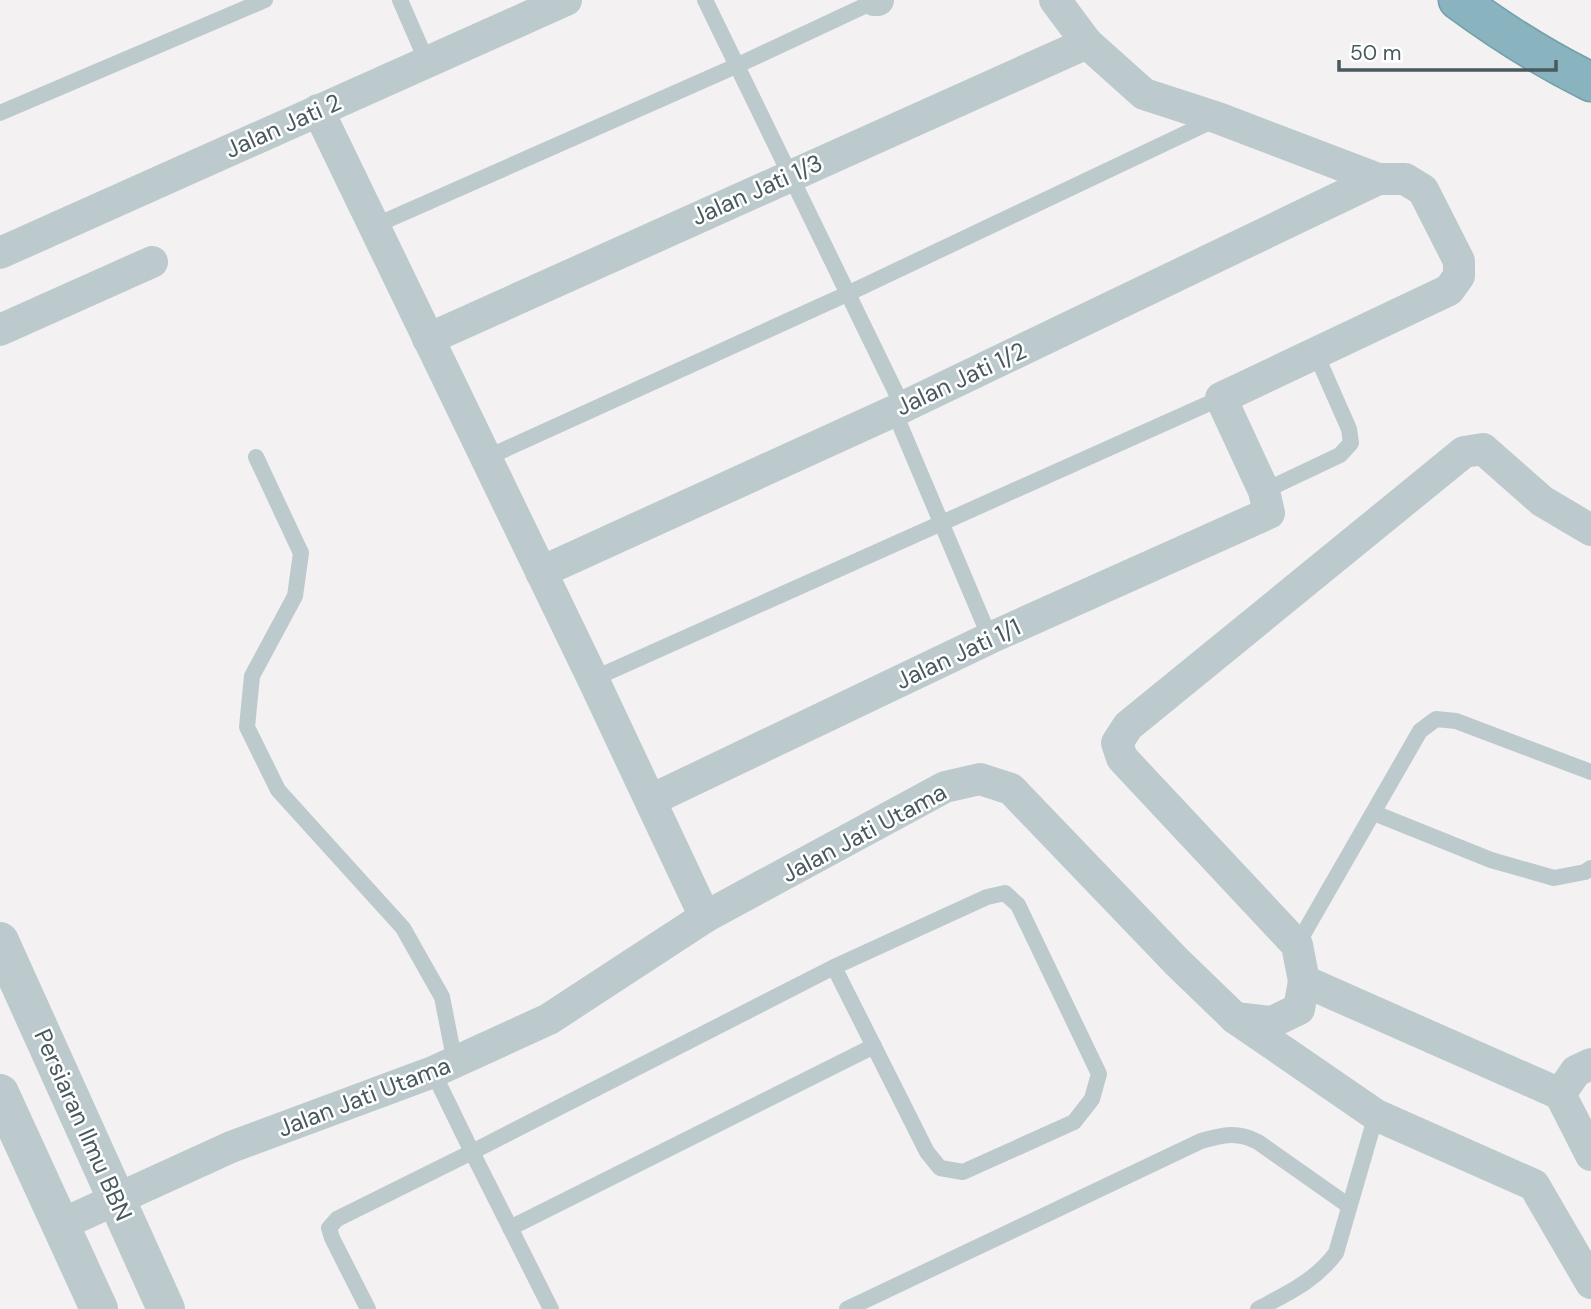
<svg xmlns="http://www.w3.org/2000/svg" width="1591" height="1309" viewBox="0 0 1591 1309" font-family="'DM Sans',sans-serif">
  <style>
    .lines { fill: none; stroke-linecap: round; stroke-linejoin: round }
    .motorway-casing { stroke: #749eaa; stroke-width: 41 }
    .service { stroke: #bccacd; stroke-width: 16 }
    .minor { stroke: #bccacd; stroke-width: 32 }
    .tertiary { stroke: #bccacd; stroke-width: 38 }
    .motorway { stroke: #89b3bf; stroke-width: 38 }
    .labels { text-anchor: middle; stroke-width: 5; stroke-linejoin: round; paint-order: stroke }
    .street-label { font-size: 24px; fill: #485a5e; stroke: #fff }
  </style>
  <rect width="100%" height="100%" fill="#f3f1f1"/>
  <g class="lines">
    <defs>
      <path id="motorway" d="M1458,0C1500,31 1544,59 1591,82"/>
    </defs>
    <!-- motorway casing -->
    <use href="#motorway" class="motorway-casing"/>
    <!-- service -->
    <g class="service">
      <path d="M400,0L427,62"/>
      <path d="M705,0L903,407"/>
      <path d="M0,113L265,0"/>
      <path d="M374,226L736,66L875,1"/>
      <path d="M894,411L990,638"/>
      <path d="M256,457L301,553L295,596L252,676L247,727L278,790L403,928L442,997L455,1063"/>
      <path d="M486,458L847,294L1214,120"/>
      <path d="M1264,491L1340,455L1351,443L1349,429L1316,354"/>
      <path d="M593,679L1221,398"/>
      <path d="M1374,813L1491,860L1554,878L1585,872L1591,868"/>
      <path d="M1297,945L1420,731L1436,719L1456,721L1591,772"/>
      <path d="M433,1072L472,1152L834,967L987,897L1005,893L1018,905L1099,1074L1092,1099L1074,1122L963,1172L940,1168L927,1152L834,967"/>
      <path d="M510,1228L874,1046"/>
      <path d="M368,1309L332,1238L329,1228L337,1219L472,1152L551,1309"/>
      <path d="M847,1309L1201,1141C1223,1135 1237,1131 1258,1142L1349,1206"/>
      <path d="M1258,1309C1288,1293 1315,1281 1336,1253L1376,1115"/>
    </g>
    <!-- minor -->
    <g class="minor">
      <path d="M874,0H878"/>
      <path d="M318,110L593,679L705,917"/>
      <path d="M0,253L566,0"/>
      <path d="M0,330L152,262"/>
      <path d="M428,339L1087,43"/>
      <path d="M541,572L903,407L1378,179"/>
      <path d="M651,800L990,638L1269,513L1264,491L1221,398L1449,290L1459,276V261L1423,190L1405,179H1378L1218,118L1144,94L1087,43L1055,0"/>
      <path d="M1304,981L1560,1094L1591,1155"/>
      <path d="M1235,1018L1272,1022L1299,1009L1304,981L1297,945L1122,758L1117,743L1128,726L1464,452L1483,449L1542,501L1591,530"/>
      <path d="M1560,1094L1576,1071L1591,1064"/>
      <path d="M60,1225L231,1147L433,1072L549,1019L705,917L945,787L980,779L1011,789L1177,962L1235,1018L1376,1115L1534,1185L1591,1283"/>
    </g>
    <!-- tertiary -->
    <g class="tertiary">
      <path d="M0,941L166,1309"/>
      <path d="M0,1093L99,1309"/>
    </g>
    <!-- motorway -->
    <use href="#motorway" class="motorway"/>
  </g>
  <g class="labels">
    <!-- street labels -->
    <g class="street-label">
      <text transform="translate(283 126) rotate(-24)" y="8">Jalan Jati 2</text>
      <text transform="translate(757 190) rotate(-24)" y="8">Jalan Jati 1/3</text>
      <text transform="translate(961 379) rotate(-25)" y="8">Jalan Jati 1/2</text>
      <text transform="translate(958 654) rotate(-25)" y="8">Jalan Jati 1/1</text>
      <text transform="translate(864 833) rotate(-28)" y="8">Jalan Jati Utama</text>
      <text transform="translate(364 1097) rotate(-21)" y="8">Jalan Jati Utama</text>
      <text transform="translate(83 1125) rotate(66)" y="8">Persiaran Ilmu BBN</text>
    </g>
  </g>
  <!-- scale -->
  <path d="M1339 60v10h217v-10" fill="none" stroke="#485a5e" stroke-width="3.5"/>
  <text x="1350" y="60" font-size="21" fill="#485a5e" stroke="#ffffff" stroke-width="5" paint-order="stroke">50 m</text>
</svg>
